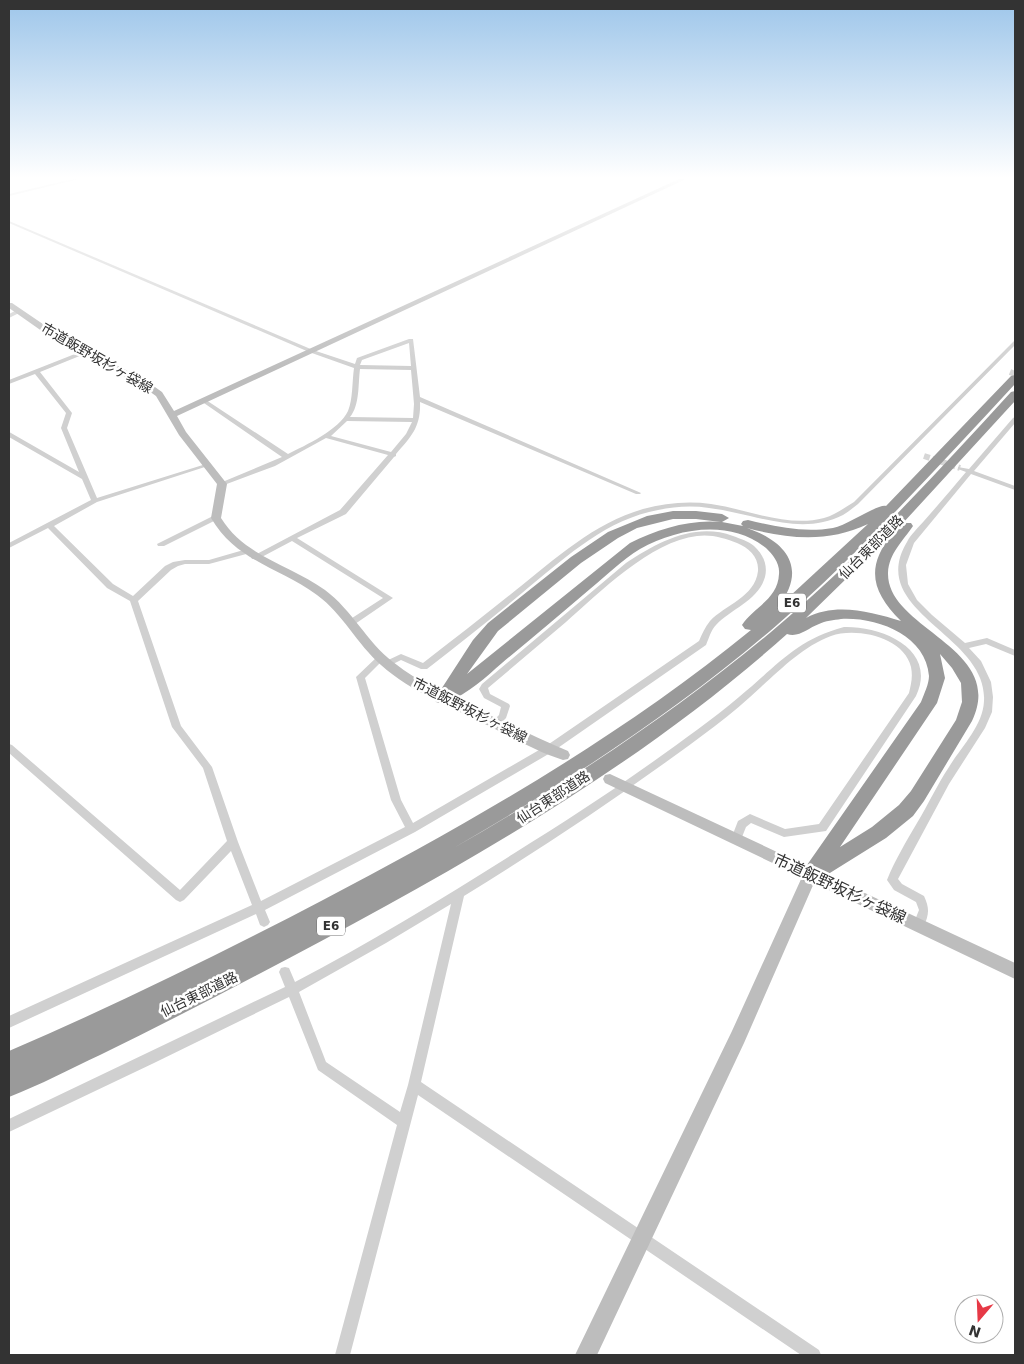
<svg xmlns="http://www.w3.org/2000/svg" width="1024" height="1364" viewBox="0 0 1024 1364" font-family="'DejaVu Sans','Noto Sans JP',sans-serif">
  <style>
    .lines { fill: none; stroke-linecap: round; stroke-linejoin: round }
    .street-tunnel { stroke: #d6d6d6; stroke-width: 6; stroke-dasharray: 6 3; stroke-linecap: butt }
    .street { fill: #d0d0d0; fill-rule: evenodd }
    .secondary { fill: #bdbdbd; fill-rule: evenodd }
    .highway { fill: #9a9a9a; fill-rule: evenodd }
    .labels { text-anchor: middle; stroke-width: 5; stroke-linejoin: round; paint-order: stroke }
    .shield { fill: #fff; stroke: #707070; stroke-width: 1 }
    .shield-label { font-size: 12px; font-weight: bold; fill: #333 }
    .street-label { font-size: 14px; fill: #333; stroke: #fff }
    .near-street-label { font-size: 16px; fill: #333; stroke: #fff }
  </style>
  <rect width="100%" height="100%" fill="#fff"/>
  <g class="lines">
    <!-- street-tunnel -->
    <g class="street-tunnel">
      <path d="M1010,372L1015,374"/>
      <path d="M924,456L960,468"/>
    </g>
    <!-- street -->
    <g class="street">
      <path d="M73,179H79L9,196V194Z"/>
      <path d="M9,221L313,350L355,364L357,358L409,339H413L420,397L641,493L640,494H636L420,402C421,426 412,436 396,454V456L394,457L346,514L297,538L393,598L355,624H349L348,622L349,620L383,598L292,541L258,559H252L251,557L340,510L388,455L326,438L275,466L224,485H220V483L282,457L201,401L206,400L288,454C306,445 339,430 348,411C353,399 352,382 354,368L309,352L9,223ZM409,343L411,366L360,365L362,360ZM360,369L411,370L414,404L413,418L350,417C360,405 358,384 360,369ZM347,421L412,422L406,434L391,452L331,436Z"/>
      <path d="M19,309L22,311L21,312L9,318V314Z"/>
      <path d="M1015,340V345L858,504C853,508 848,512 843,515C800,537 753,513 709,508C689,505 669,507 649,512C600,524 560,562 522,593C491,619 459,644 427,669H421L401,660L387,667L383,664L384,662L401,654L423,663C454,639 485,615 516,590C555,559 594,523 643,509C665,503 688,501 711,504C747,509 787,528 824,518C835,515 844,508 854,502Z"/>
      <path d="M85,350L87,351V353L40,372L72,413L67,428L97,498L206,464H210L211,465L97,502L54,526L113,584L133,596L165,566L173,562L185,560H209L247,549L251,551L250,553L209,564H185L178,566L171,570L138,601L181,726L212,767L238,842L261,901L405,827L391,800L356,677L378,656H384L385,658L365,678L401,800L413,823L546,746L699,641C702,634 705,627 710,621C725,605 755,597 758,571C759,557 749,548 737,543C724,538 711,534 697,536C651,541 599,593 566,622C540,644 514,666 488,688L490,694L509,704L510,706L506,718L498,726H492L490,724L499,715L501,707L484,698L479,689L482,684L626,563C658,542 695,522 733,536C741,539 748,541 754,546C763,554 768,565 765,577C758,601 732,608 716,625C711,630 709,638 706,645L552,752L415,832L265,910L270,922L268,925L264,927L260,925L256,914L9,1028V1016L252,905L231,851L184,900L180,902L176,900L9,753V744L12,745L180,890L227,841L203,768L172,727L130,601L107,588L48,528L9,548V543L91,500L82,479L9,437V432L11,433L79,472L61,428L66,413L35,374L9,384V380Z"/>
      <path d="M1015,417V423L974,471L1015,486V490L971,474L914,543L906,565L908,584L917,600L932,615L965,643L987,638L1015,650V656L986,644L969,648L981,661L991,682L993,697L992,712L985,728L949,784L898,879L902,884L924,896C930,909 929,915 923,928L919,930L915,928L913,925L919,910L916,902L894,890L887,880C895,860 906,842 917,823C928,805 937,785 949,767C961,747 983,726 984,701C988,634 865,612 907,542C911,534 918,528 924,521C938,505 952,489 966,472L958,469V467L969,469L1013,418Z"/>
      <path d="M213,516H219L220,518L164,546H158L157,544Z"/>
      <path d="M844,627C882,626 938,649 916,696L826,831L784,837L751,823L746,827L740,842L736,843L732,842L731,839L738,821L750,814L785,829L819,824L909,693C911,684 913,677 911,667C904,637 856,627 831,636C804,646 782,668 761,687C746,701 731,714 715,726C634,787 550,843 464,896L421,1082L819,1350L821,1355H801L418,1095L350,1355H335L397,1125L318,1070L289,997L154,1063L9,1132V1119L285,987L279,972L281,968L285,967L289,968L295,982C369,943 442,899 513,854C561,824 608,794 654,761C683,740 712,720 739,697C776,667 795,640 844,627ZM451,904L408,1085L400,1112L326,1062L299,992L386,943Z"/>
    </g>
    <!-- secondary -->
    <g class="secondary">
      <path d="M679,179H686L177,416L186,432L227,484L221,518C245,557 291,565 325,590C352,610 367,642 393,662C421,684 453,698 485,713C513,726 540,739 568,751L570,755L568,759L563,760C537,752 512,737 487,725C451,707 411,692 381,665C357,644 343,614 317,595C279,567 237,562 211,518L217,484L179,435L156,396L139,384L56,341L9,308V303H12L62,337L145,380L162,392L174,411Z"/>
      <path d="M610,774L1015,963V979L814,883L744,1043L597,1355H575L732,1031L802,877L605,783L603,779L605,775Z"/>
    </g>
    <!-- highway -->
    <path class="highway" d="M1015,375V384C938,467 862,551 777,625C662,724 532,805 400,878C530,807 657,727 771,632C858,559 935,475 1011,392L1015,391V401L903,523H911L913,526C903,541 889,553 888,573C887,630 1007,647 972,721L924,801L913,816L886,838L817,881L810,883L803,881L800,875L921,702C924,694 929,684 929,676C926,635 877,617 841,619C834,620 825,621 819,624C808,628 799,638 787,634C632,773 442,878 259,974C206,1002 153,1029 100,1055C70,1069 40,1085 9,1097V1051C116,1005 220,954 323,900C472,822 620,737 751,630L745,629L742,625C754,607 778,599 779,574C780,563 773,555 766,548C730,519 678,528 640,549C622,560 606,576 590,589C561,614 532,638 502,663C486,677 468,694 447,702C443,704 440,703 436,702L434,698L440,691L473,640L488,623L571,557L608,532L647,516L673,511H696L722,514L729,518L722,522L743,526L741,524L743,521L748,520C776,527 804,533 833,528C848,525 877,504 886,506L1011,376ZM673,519H696L721,522C690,519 658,529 630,543L467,674L498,631L581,563L618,538L637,528ZM868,524L777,608C808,570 788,542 747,528C789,539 828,543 868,524ZM892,534C865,568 872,592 901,621C871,612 836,602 806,618ZM940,654L952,668L961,683L962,702L956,720L911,791L899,805L872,827L840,847L937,703L945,678Z"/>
  </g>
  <!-- sky -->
  <linearGradient id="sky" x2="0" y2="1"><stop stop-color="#9ec6ea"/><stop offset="0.48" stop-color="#fff"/><stop offset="1" stop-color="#fff" stop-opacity="0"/></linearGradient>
  <rect width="1024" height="370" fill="url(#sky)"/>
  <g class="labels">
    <!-- shield labels -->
    <g class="shield">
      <rect x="778" y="593.5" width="28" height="19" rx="4"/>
      <rect x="317" y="916.5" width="28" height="19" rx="4"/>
    </g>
    <g class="shield-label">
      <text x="792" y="607">E6</text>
      <text x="331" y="930">E6</text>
    </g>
    <!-- street labels -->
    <g class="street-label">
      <text transform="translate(97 358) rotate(30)" y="5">市道飯野坂杉ヶ袋線</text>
      <text transform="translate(871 547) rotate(-45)" y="5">仙台東部道路</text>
      <text transform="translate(470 710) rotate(27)" y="5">市道飯野坂杉ヶ袋線</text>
      <text transform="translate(553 797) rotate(-33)" y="5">仙台東部道路</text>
      <text transform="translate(199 994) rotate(-26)" y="5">仙台東部道路</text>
    </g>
    <!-- near-street labels -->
    <g class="near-street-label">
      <text transform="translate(840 888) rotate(25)" y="6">市道飯野坂杉ヶ袋線</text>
    </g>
  </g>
  <!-- border -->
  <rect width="1024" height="1364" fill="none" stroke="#333333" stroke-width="20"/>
  <!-- north arrow -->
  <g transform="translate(979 1319) rotate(199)"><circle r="24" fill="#ffffff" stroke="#adadad"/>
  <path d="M0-4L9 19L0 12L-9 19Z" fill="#e63946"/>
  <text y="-8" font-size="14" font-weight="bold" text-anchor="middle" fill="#333333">N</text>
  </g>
</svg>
